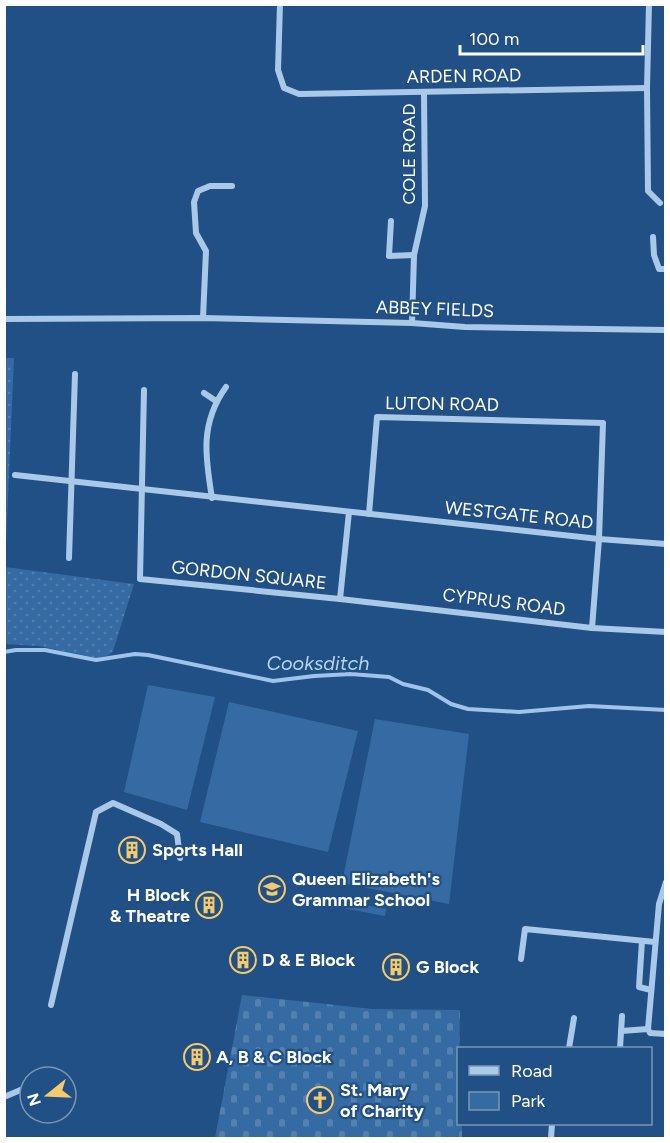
<svg xmlns="http://www.w3.org/2000/svg" width="670" height="1143" viewBox="0 0 670 1143" font-family="Figtree,sans-serif">
  <style>
    .grass { fill: url(#grass-dots) }
    .cemetery { fill: url(#cemetery-stones) }
    .park { fill: #356aa3 }
    .lines { fill: none; stroke-linecap: round; stroke-linejoin: round }
    .stream { stroke: #9ec4eb; stroke-width: 4 }
    .street { stroke: #aac9e9; stroke-width: 6 }
    .labels { text-anchor: middle; stroke-width: 4.5; stroke-linejoin: round; paint-order: stroke }
    .street-label { font-size: 18px; fill: #fff; stroke: #215086 }
    .poi-label { font-size: 18px; font-weight: bold; fill: #fff; stroke: #215086; text-anchor: start }
    .water-label { font-size: 20px; font-style: italic; fill: #b5d3f1; stroke: #215086 }
  </style>
  <defs>
    <pattern id="grass-dots" width="8" height="8" patternUnits="userSpaceOnUse" patternTransform="scale(1.5)"><rect width="8" height="8" fill="#356aa3"/><path d="M2 2h.1M6 6h.1" fill="none" stroke="#5380b1" stroke-width="1.8" stroke-linecap="round"/></pattern>
    <pattern id="cemetery-stones" width="16" height="16" patternUnits="userSpaceOnUse" patternTransform="scale(1.5)"><rect width="16" height="16" fill="#356aa3"/><path d="M2 7V4a2 2 0 0 1 4 0v3zM10 15v-3a2 2 0 0 1 4 0v3z" fill="#5380b1"/></pattern>
  </defs>
  <rect width="100%" height="100%" fill="#215086"/>
  <!-- grass -->
  <path class="grass" d="M4,358H14L5,567L134,584L113,651L109,655L97,658L39,646L5,644Z"/>
  <!-- cemetery -->
  <path class="cemetery" d="M242,995L372,1009L460,1010L458,1124H462V1138H215Z"/>
  <!-- park -->
  <g class="park">
    <path d="M148,685L215,697L187,810L124,792Z"/>
    <path d="M229,702L358,731L328,852L200,822Z"/>
    <path d="M375,719L469,734L449,904L342,883Z"/>
    <path d="M334,899L386,909L385,916L332,906Z"/>
  </g>
  <g class="lines">
    <!-- stream -->
    <path class="stream" d="M4,652L16,650H45L96,660L135,654L148,655L273,681L314,676L351,674L389,677L403,684L428,690L451,704L468,709L519,712L589,706L666,710"/>
    <!-- street -->
    <g class="street">
      <path d="M280,4L278,70L284,88L299,94L647,88"/>
      <path d="M649,4L647,88L648,191L660,203"/>
      <path d="M391,221L389,256L414,255"/>
      <path d="M653,237L654,255L659,269H666"/>
      <path d="M203,318L206,251L196,233L194,202L198,191L210,186H232"/>
      <path d="M4,319L203,318L412,323L465,327L666,330"/>
      <path d="M412,323L414,255L425,206L424,92"/>
      <path d="M144,390L140,579L340,599L592,628L666,632"/>
      <path d="M204,393L216,401"/>
      <path d="M15,475L599,539L666,544"/>
      <path d="M212,498C205,456 200,423 226,387"/>
      <path d="M369,514L377,417L603,423L599,539L592,628"/>
      <path d="M69,558L75,374"/>
      <path d="M340,599L349,512"/>
      <path d="M666,882L659,904L648,1029L650,1033L666,1034"/>
      <path d="M642,941L639,987L651,990"/>
      <path d="M521,959L525,929L655,942"/>
      <path d="M51,1005L96,812L113,803L161,824L177,834L180,858"/>
      <path d="M621,1031L648,1029"/>
      <path d="M569,1048L574,1018"/>
      <path d="M620,1048L622,1016"/>
      <path d="M4,1097L30,1086"/>
      <path d="M551,1138L552,1124"/>
    </g>
  </g>
  <!-- icons -->
  <defs>
    <symbol id="building-ring" viewBox="-11 -11 22 22"><circle r="9.5" fill="#215086" stroke="#f6c96b" stroke-width="1.5"/><path d="M-4-6H4V6H1V3H-1V6H-4ZM-2.5-4.3h1.7v1.8h-1.7ZM.8-4.3h1.7v1.8H.8ZM-2.5-1h1.7V.8h-1.7ZM.8-1h1.7V.8H.8Z" fill="#f6c96b"/></symbol>
    <symbol id="school-ring" viewBox="-11 -11 22 22"><circle r="9.5" fill="#215086" stroke="#f6c96b" stroke-width="1.5"/><path d="M0-5L7-2L0 1L-7-2ZM-4 1L0 2.5L4 1V4Q0 6-4 4Z" fill="#f6c96b"/></symbol>
    <symbol id="church-ring" viewBox="-11 -11 22 22"><circle r="9.5" fill="#215086" stroke="#f6c96b" stroke-width="1.5"/><path d="M-1.2-6h2.4v3.5h3.3v2.4h-3.3V6h-2.4V-.1h-3.3v-2.4h3.3Z" fill="#f6c96b"/></symbol>
  </defs>
  <g fill-rule="evenodd">
    <use href="#building-ring" x="117" y="835" width="30" height="30"/>
    <use href="#school-ring" x="257" y="874" width="30" height="30"/>
    <use href="#building-ring" x="194" y="890" width="30" height="30"/>
    <use href="#building-ring" x="228" y="945" width="30" height="30"/>
    <use href="#building-ring" x="381" y="952" width="30" height="30"/>
    <use href="#building-ring" x="182" y="1042" width="30" height="30"/>
    <use href="#church-ring" x="305" y="1085" width="30" height="30"/>
  </g>
  <g class="labels">
    <!-- street labels -->
    <g class="street-label">
      <text transform="translate(464 76) rotate(-1)" y="6">ARDEN ROAD</text>
      <text transform="translate(409 154) rotate(-90)" y="6">COLE ROAD</text>
      <text transform="translate(435 309) rotate(2)" y="6">ABBEY FIELDS</text>
      <text transform="translate(442 404) rotate(1)" y="6">LUTON ROAD</text>
      <text transform="translate(519 515) rotate(6)" y="6">WESTGATE ROAD</text>
      <text transform="translate(249 575) rotate(6)" y="6">GORDON SQUARE</text>
      <text transform="translate(504 602) rotate(7)" y="6">CYPRUS ROAD</text>
    </g>
    <!-- poi labels -->
    <g class="poi-label">
      <text x="152" y="856">Sports Hall</text>
      <text x="292" y="885">Queen Elizabeth's<tspan x="292" dy="21">Grammar School</tspan></text>
      <text x="190" y="901" text-anchor="end">H Block<tspan x="190" dy="21">&amp; Theatre</tspan></text>
      <text x="262" y="966">D &amp; E Block</text>
      <text x="416" y="973">G Block</text>
      <text x="216" y="1063">A, B &amp; C Block</text>
      <text x="340" y="1096">St. Mary<tspan x="340" dy="21">of Charity</tspan></text>
    </g>
    <!-- water labels -->
    <g class="water-label">
      <text x="318" y="670">Cooksditch</text>
    </g>
  </g>
  <!-- border -->
  <rect width="670" height="1143" fill="none" stroke="#ffffff" stroke-width="12"/>
  <!-- legend -->
  <rect x="457" y="1047" width="195" height="78" fill="#215086" stroke="#7a96b6" stroke-width="1.5"/>
  <rect x="469" y="1066" width="30" height="9" fill="#aac9e9" stroke="#7a96b6" stroke-width="1.5"/>
  <text x="511" y="1077" font-size="18" fill="#ffffff">Road</text>
  <rect x="469" y="1092" width="30" height="18" fill="#356aa3" stroke="#7a96b6" stroke-width="1.5"/>
  <text x="511" y="1107" font-size="18" fill="#ffffff">Park</text>
  <!-- north arrow -->
  <g transform="translate(48 1095) rotate(252)"><circle r="28" fill="#215086" stroke="#7a96b6" stroke-width="1.5"/>
  <path d="M0-4.5L10 22L0 15L-10 22Z" fill="#f6c96b"/>
  <text y="-9" font-size="16" font-weight="bold" text-anchor="middle" fill="#ffffff">N</text>
  </g>
  <!-- scale -->
  <path d="M460 45v9h183v-9" fill="none" stroke="#ffffff" stroke-width="3"/>
  <text x="469" y="45" font-size="18" fill="#ffffff" stroke="#215086" stroke-width="4.5" paint-order="stroke">100 m</text>
</svg>
